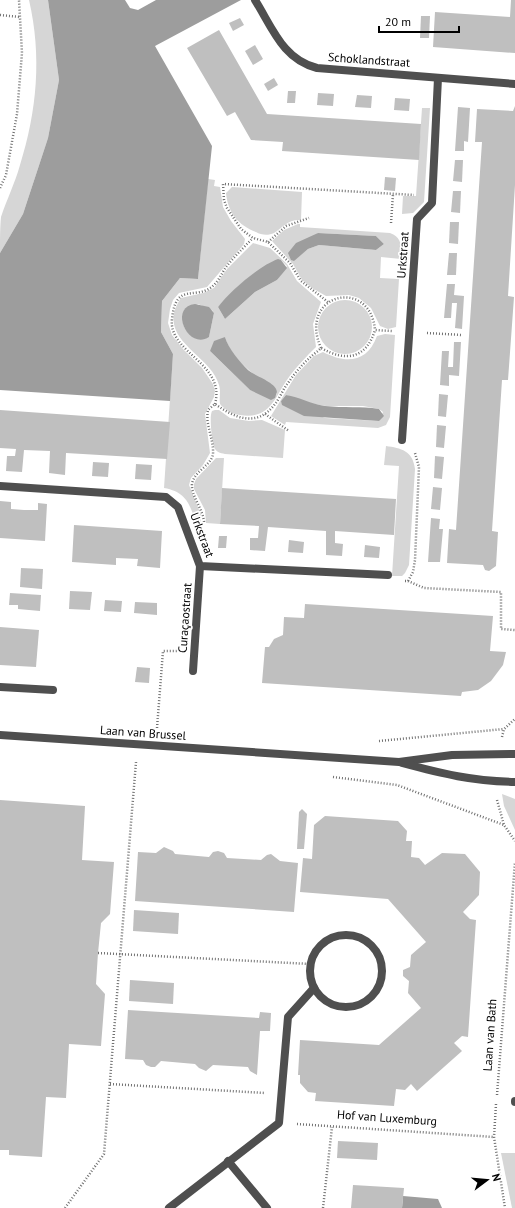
<svg xmlns="http://www.w3.org/2000/svg" width="515" height="1208" viewBox="0 0 515 1208" font-family="'PT Sans',sans-serif">
  <style>
    .green { fill: #d6d6d6; fill-rule: evenodd }
    .water { fill: #9d9d9d }
    .building { fill: #bfbfbf }
    .lines { fill: none; stroke-linecap: round; stroke-linejoin: round }
    .path { stroke: #717171; stroke-width: 2.5; stroke-dasharray: 1 2; stroke-linecap: butt }
    .service { stroke: #4f4f4f; stroke-width: 8 }
    .pedestrian { stroke: #4f4f4f; stroke-width: 8 }
    .minor { stroke: #4f4f4f; stroke-width: 8 }
    .tertiary { stroke: #4f4f4f; stroke-width: 8 }
    .labels { text-anchor: middle; stroke-width: 3.5; stroke-linejoin: round; paint-order: stroke }
    .street-label { font-size: 12px; fill: #000; stroke: #fff }
  </style>
  <rect width="100%" height="100%" fill="#fff"/>
  <!-- green -->
  <g class="green">
    <path d="M29,0H48L59,80L48,138L23,214L0,253C0,242 0,226 1,217C7,199 15,183 20,165C37,111 42,56 29,0Z"/>
    <path d="M422,108H430L424,202L413,213L402,214L403,196H416Z"/>
    <path d="M208,179L215,180L214,186L220,187L223,207L231,221L245,239L244,244L207,287L179,293L173,300L170,309L168,323L172,335L183,349L202,368L213,384L215,391L214,397L205,414L210,453L203,465L191,478L189,485L201,515V522H196C189,503 186,492 164,488L173,354L161,332L162,301L180,278L198,279Z"/>
    <path d="M232,187L302,192L301,220C288,219 283,227 274,233C268,236 261,235 256,232C238,225 228,213 226,193Z"/>
    <path d="M298,224H300V227L390,233C403,238 401,247 401,259L381,257L380,278L399,279L396,327L388,329L380,326L371,308L359,298L349,295L326,296L312,288L302,280L293,264L272,241L284,230ZM318,233L376,236L384,244L376,250L319,245L308,249L294,260Z"/>
    <path d="M253,243L270,248L287,264L297,281L321,302L313,324L316,347C306,357 297,366 289,377C275,396 271,420 240,415C232,414 225,410 220,404C219,398 221,391 219,385C211,354 153,339 181,298L203,293L214,288L227,269ZM281,260L287,266L277,280L255,292L225,319L218,307C240,283 251,273 281,260ZM198,304L212,310L214,313L209,337L198,339C186,330 181,329 183,313ZM225,337C230,359 260,379 277,392L276,396L250,390L210,351Z"/>
    <circle cx="345" cy="327" r="27"/>
    <path d="M385,334L395,335L390,417L386,425L378,428L286,422L285,425L271,416L296,375L314,356L323,352C346,364 367,363 377,336ZM286,395L308,403L326,406H363L379,409L383,412L379,421L325,418L281,401Z"/>
    <path d="M215,410H219L230,418L249,421L262,420L285,430L283,458L225,454C220,453 216,452 214,447C212,440 209,417 212,411Z"/>
    <path d="M386,446C401,448 413,451 415,469L409,565L405,573L402,576H392L399,466L384,465Z"/>
    <path d="M216,458H224L220,524L206,523L205,510L194,489V484L196,479Z"/>
    <path d="M502,794L515,799V830L504,806Z"/>
    <path d="M501,1153H515V1208H512Z"/>
  </g>
  <!-- water -->
  <g class="water">
    <path d="M48,0H125L130,8L138,10L156,0H241L155,46L212,146L198,279L180,278L162,301L161,332L173,354L170,401L0,390V253L23,214L48,138L59,80Z"/>
    <path d="M318,233L376,236L384,244L376,250L319,245L308,249L294,261L291,260L288,253L296,243Z"/>
    <path d="M278,259L281,260L287,268L277,280L255,292L225,319L218,307C230,291 259,266 278,259Z"/>
    <path d="M195,304L209,307L214,313L209,337C188,351 168,307 195,304Z"/>
    <path d="M225,337C228,348 240,362 248,370C256,377 276,382 277,392L275,398L271,400L250,390L210,351L214,341Z"/>
    <path d="M286,395C299,397 311,404 325,406C344,408 361,406 379,409L384,416L379,421L304,416L282,405L281,401Z"/>
    <path d="M403,1196L438,1199L442,1208H402Z"/>
  </g>
  <!-- building -->
  <g class="building">
    <path d="M511,0H515V53L433,47L435,12L510,17Z"/>
    <path d="M421,16H430L429,38H420Z"/>
    <path d="M240,18L244,25L233,31L229,23Z"/>
    <path d="M219,30L267,114L421,124L419,160L282,151L283,142L251,140L235,112L227,116L187,48Z"/>
    <path d="M255,45L263,59L253,65L245,51Z"/>
    <path d="M274,78L278,85L268,91L264,84Z"/>
    <path d="M288,91H296L295,103H287Z"/>
    <path d="M318,93L334,94L333,106L317,105Z"/>
    <path d="M357,95L372,96L371,108L355,107Z"/>
    <path d="M395,98L410,99L409,111L394,110Z"/>
    <path d="M515,106V185L508,296L514,297L508,380H502L492,531L498,532L496,566L489,571L485,570L483,565L447,563L449,529L456,530L482,142H475L477,109L513,111Z"/>
    <path d="M458,107L470,108L468,142L464,141V151H455Z"/>
    <path d="M455,160H463L462,182L453,181Z"/>
    <path d="M385,177L396,178L395,191L384,190Z"/>
    <path d="M453,191H461L460,213L451,212Z"/>
    <path d="M450,222H459L458,244L449,243Z"/>
    <path d="M449,253H457L456,275H447Z"/>
    <path d="M447,284H455L454,295L464,296L462,329L455,328L457,303H452L451,318H444Z"/>
    <path d="M454,342H461L459,376L449,375V386L440,385L442,351H449L448,367H453Z"/>
    <path d="M439,394L448,395L446,417L438,416Z"/>
    <path d="M0,410L170,422L167,459L66,453L65,475L49,473L50,451L24,450L22,472L6,471L7,456H15L16,449L0,448Z"/>
    <path d="M437,425L446,426L444,448L436,447Z"/>
    <path d="M435,456L444,457L442,479L434,478Z"/>
    <path d="M93,462L109,463L108,477L92,476Z"/>
    <path d="M136,464L152,465L151,480L135,479Z"/>
    <path d="M433,487L442,488L440,510L431,509Z"/>
    <path d="M222,488L396,499L394,535L335,531V543L343,544L342,556L326,555V531L268,527L265,551L250,550V538H258L259,526L220,524Z"/>
    <path d="M0,501L11,502V509L24,510H38V503L47,504L45,541L0,538Z"/>
    <path d="M431,518L440,519L439,529H443L440,562H428Z"/>
    <path d="M74,525L162,531L160,568L137,566L138,559L116,558V565L72,562Z"/>
    <path d="M219,536H227L226,548H218Z"/>
    <path d="M289,540L304,542L303,553L288,552Z"/>
    <path d="M365,545L380,547L379,558L364,557Z"/>
    <path d="M21,568L43,569L42,589L20,587Z"/>
    <path d="M70,591L92,592L90,610L69,609Z"/>
    <path d="M10,593L41,595L40,611L18,609V605H9Z"/>
    <path d="M105,600L122,601L121,612L104,611Z"/>
    <path d="M135,602L157,603V615L134,613Z"/>
    <path d="M305,604L493,616L490,651L506,652L503,665L491,681L478,690L462,692L461,696L262,683L265,647H269L274,639L283,635L284,617L304,618Z"/>
    <path d="M0,627L39,630L36,667L0,665Z"/>
    <path d="M137,667L150,668L149,683L135,682Z"/>
    <path d="M0,800L85,806L82,860L114,862L110,914L101,923L98,953L96,984L105,994L101,1046L69,1044L66,1098L46,1097L42,1157L9,1155V1150H0Z"/>
    <path d="M302,809L307,814L304,849H297L299,812Z"/>
    <path d="M325,816L398,821L407,831L406,841H412L411,857L419,858L425,865L442,853L465,854L480,872L479,895L463,912L470,919L476,920L468,1037L462,1036L454,1043L462,1051L417,1091L411,1084L405,1090L396,1089L394,1106L315,1101L316,1093L308,1092L300,1083V1075H298L300,1040L379,1045L421,1008L408,993L409,981L403,976V970L410,967L411,955L426,942L388,899L300,892L303,858L312,859L314,825Z"/>
    <path d="M164,847L173,851L175,854L209,857L213,852L218,851L224,853L227,858L261,860L267,855L271,854L280,861L298,863L294,912L135,901L138,852L156,853Z"/>
    <path d="M134,910L179,913L178,934L133,931Z"/>
    <path d="M130,980L174,983L173,1004L129,1001Z"/>
    <path d="M128,1010L259,1018L260,1012L271,1013L270,1031H260L257,1075L250,1071L248,1067L213,1065L206,1071L199,1068L195,1064L161,1061L155,1067H151L146,1065L143,1060L125,1059Z"/>
    <path d="M338,1141L378,1143L377,1160L337,1158Z"/>
    <path d="M353,1185L404,1188L402,1208H351Z"/>
  </g>
  <g class="lines">
    <!-- path -->
    <g class="path">
      <path d="M0,15L20,17"/>
      <path d="M0,188L6,175L17,114L22,53L19,0"/>
      <path d="M391,223L393,194"/>
      <path d="M268,242L286,226L309,218"/>
      <path d="M328,302L301,281L290,263L268,242L253,238L241,229L227,208L224,200L223,184L414,195"/>
      <path d="M427,333L462,335"/>
      <path d="M321,348C297,294 370,276 375,330"/>
      <path d="M215,404C226,363 168,353 172,319C176,280 196,302 214,285C219,280 222,273 226,267C234,257 244,247 253,238"/>
      <path d="M265,414L289,431"/>
      <path d="M204,522C203,509 191,496 192,484C194,471 211,466 213,454C214,439 205,425 208,410L215,404C235,418 257,428 275,404C280,398 283,389 288,383C297,370 306,360 318,351L321,348C346,362 366,359 375,330L392,331"/>
      <path d="M405,581H408L413,572L415,560L419,467L415,453"/>
      <path d="M408,581L424,588L501,592V629L515,630"/>
      <path d="M157,728L163,651H177"/>
      <path d="M502,737L504,729L515,719"/>
      <path d="M379,741L504,729"/>
      <path d="M333,777L397,785L504,825"/>
      <path d="M497,800L504,825L515,841"/>
      <path d="M98,953L310,964"/>
      <path d="M110,1084L265,1093"/>
      <path d="M497,1095L515,862"/>
      <path d="M496,1104L494,1137L505,1208"/>
      <path d="M297,1124L494,1137"/>
      <path d="M65,1208L104,1154L136,762"/>
      <path d="M323,1208L332,1127"/>
    </g>
    <!-- service -->
    <g class="service">
      <path d="M515,1101V1102"/>
      <path d="M228,1161L267,1208"/>
    </g>
    <!-- pedestrian -->
    <path class="pedestrian" d="M0,687L53,690"/>
    <!-- minor -->
    <g class="minor">
      <path d="M255,0C272,27 283,60 317,68L515,84"/>
      <path d="M402,440L417,219L432,203L438,78"/>
      <path d="M0,486L166,497L178,507L200,566L388,575"/>
      <path d="M193,671L200,566"/>
      <circle cx="346" cy="971" r="36"/>
      <path d="M169,1208L279,1123L288,1017L314,988"/>
    </g>
    <!-- tertiary -->
    <g class="tertiary">
      <path d="M0,735L399,762L452,755L515,754"/>
      <path d="M402,763C443,774 472,781 515,782"/>
    </g>
  </g>
  <g class="labels">
    <!-- street labels -->
    <g class="street-label">
      <text transform="translate(369 60) rotate(4)" y="4">Schoklandstraat</text>
      <text transform="translate(403 255) rotate(-86)" y="4">Urkstraat</text>
      <text transform="translate(202 535) rotate(69)" y="4">Urkstraat</text>
      <text transform="translate(185 618) rotate(-86)" y="4">Curaçaostraat</text>
      <text transform="translate(143 733) rotate(4)" y="4">Laan van Brussel</text>
      <text transform="translate(490 1035) rotate(-86)" y="4">Laan van Bath</text>
      <text transform="translate(387 1118) rotate(4)" y="4">Hof van Luxemburg</text>
    </g>
  </g>
  <!-- north arrow -->
  <g transform="translate(487 1180) rotate(74)" stroke="#ffffff" stroke-width="3" paint-order="stroke">
  <path d="M0-3L7 15L0 10L-7 15Z" fill="#000000"/>
  <text y="-6" font-size="11" font-weight="bold" text-anchor="middle" fill="#000000">N</text>
  </g>
  <!-- scale -->
  <path d="M379 26v6h80v-6" fill="none" stroke="#000000" stroke-width="2"/>
  <text x="385" y="26" font-size="12" fill="#000000" stroke="#ffffff" stroke-width="3" paint-order="stroke">20 m</text>
</svg>
